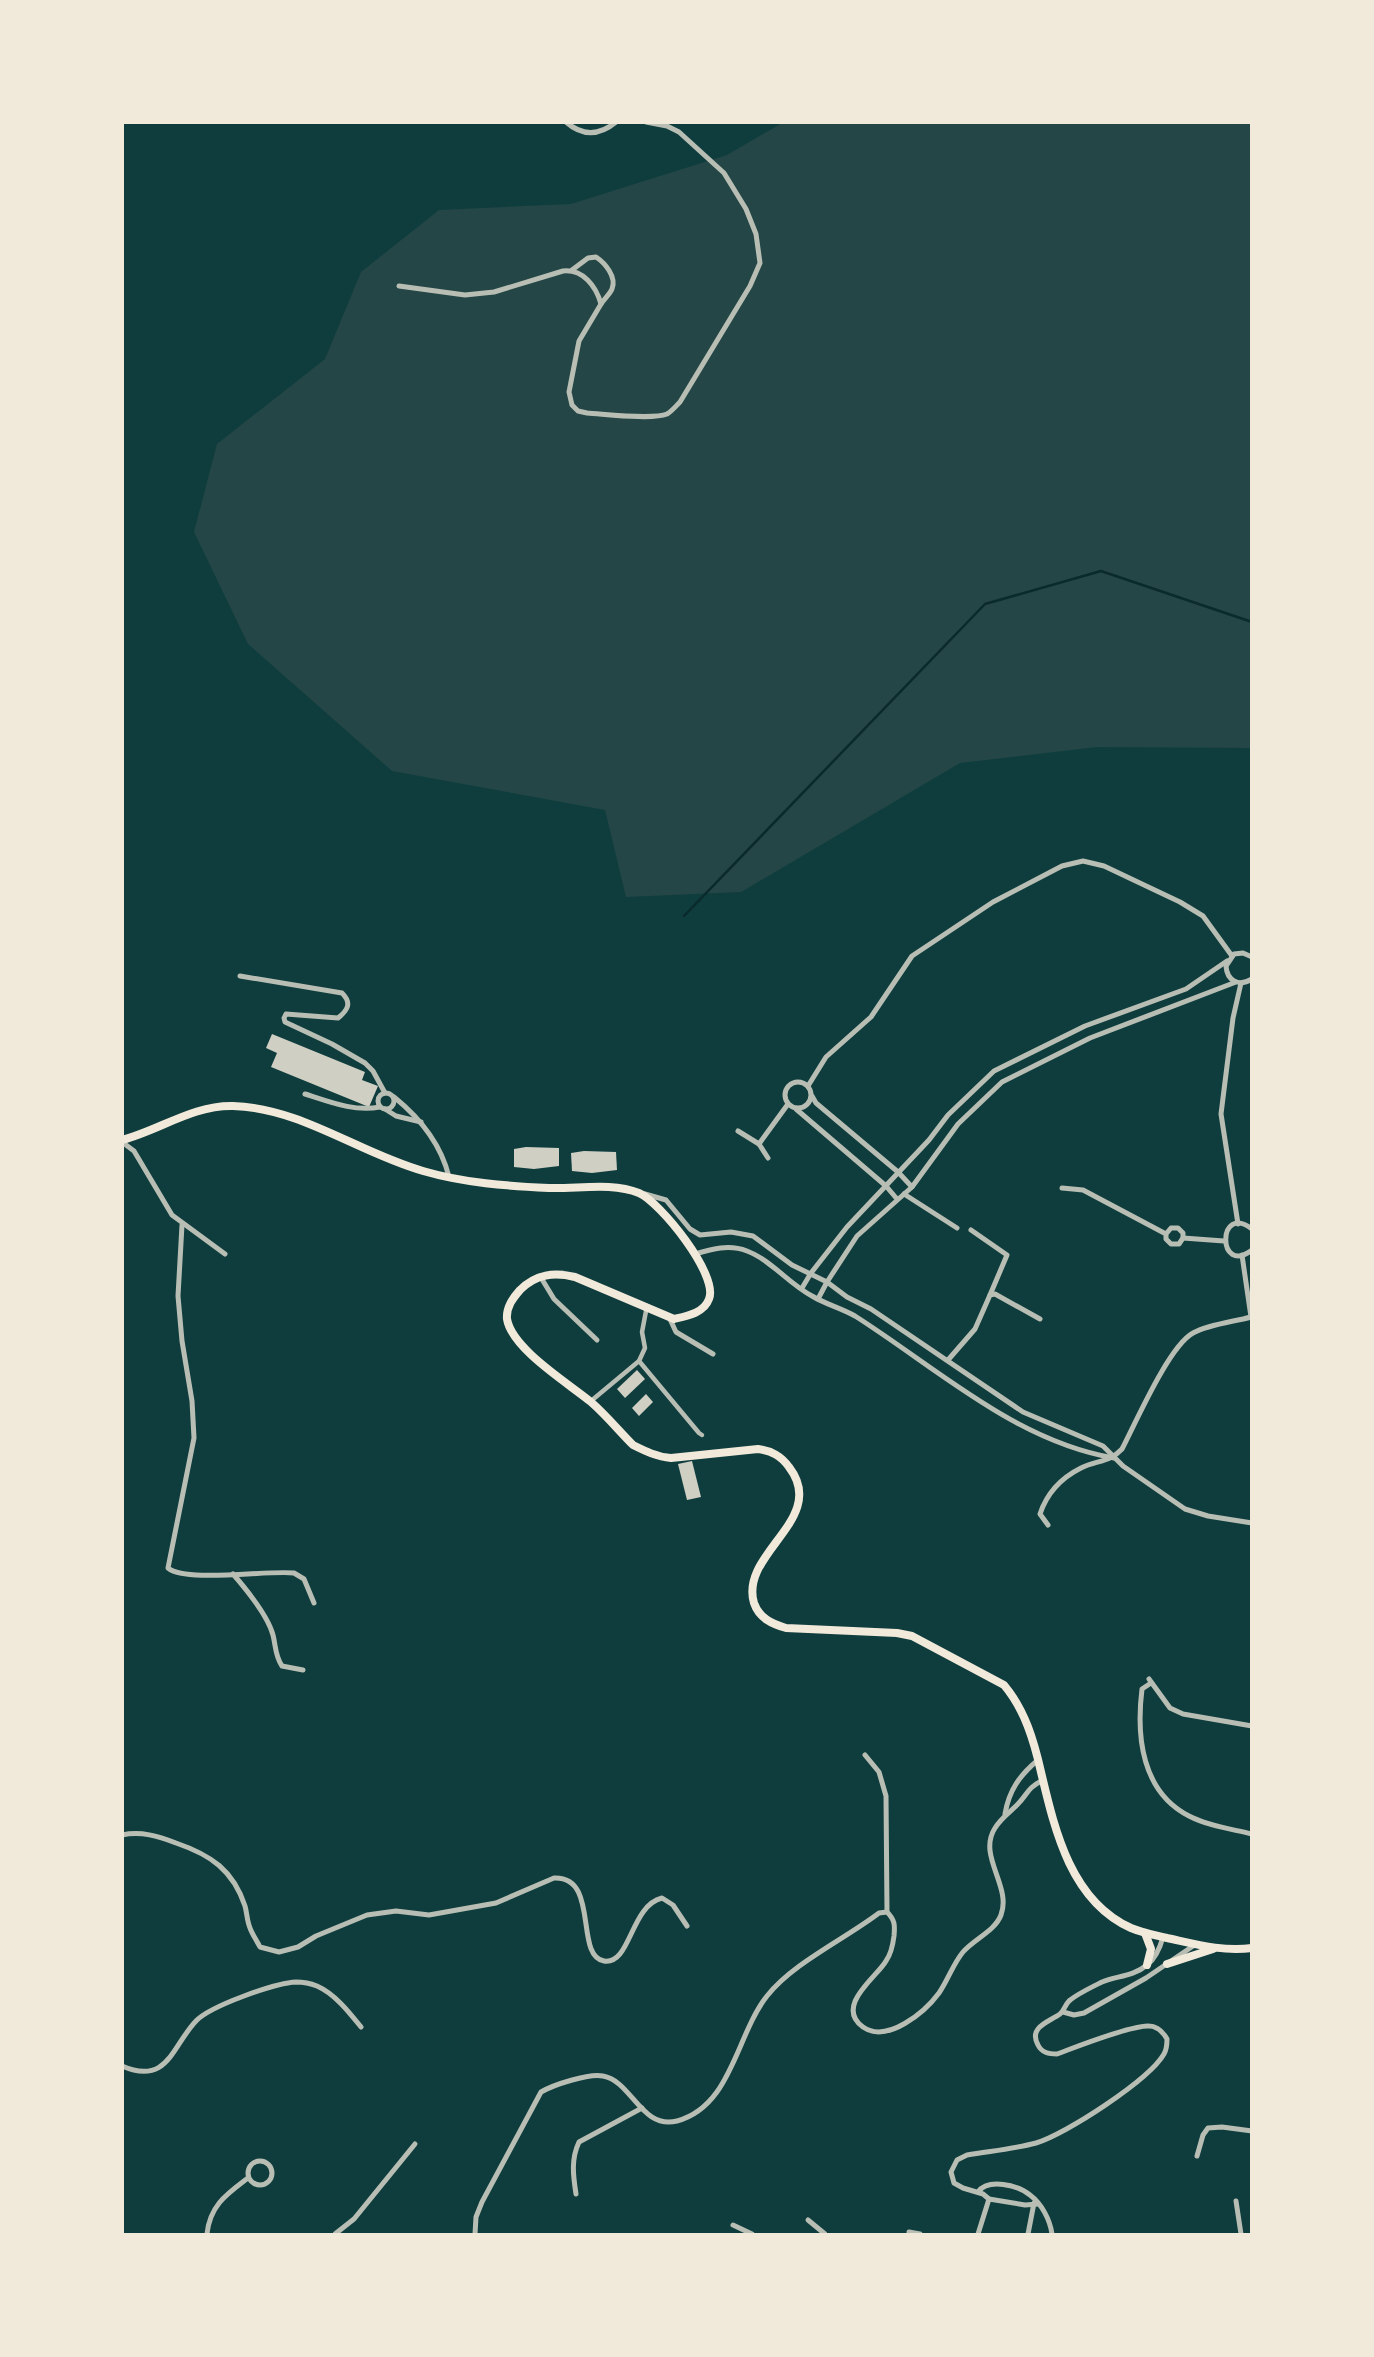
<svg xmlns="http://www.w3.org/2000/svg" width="1374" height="2357" viewBox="0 0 1374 2357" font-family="Signika,sans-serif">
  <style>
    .green { fill: #244646 }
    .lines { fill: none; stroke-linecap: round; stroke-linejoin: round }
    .stream { stroke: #0a2a2b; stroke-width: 2.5 }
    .building { fill: #cfcfc3 }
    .pedestrian { stroke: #b8beb3; stroke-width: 4.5 }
    .minor { stroke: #b8beb3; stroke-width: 5 }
    .secondary { stroke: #f1e9da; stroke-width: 8 }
  </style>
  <rect width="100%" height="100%" fill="#0f3d3e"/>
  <!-- green -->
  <path class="green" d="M782,123H1251V748L1097,747L960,763L741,892L626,897L605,810L392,771L248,644L194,532L217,444L325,359L361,272L439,210L571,204L727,155Z"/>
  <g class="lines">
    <!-- stream -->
    <path class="stream" d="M684,916L985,604L1101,571L1252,622"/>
  </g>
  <!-- building -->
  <g class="building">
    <path d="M272,1034L365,1072L362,1080L378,1086L369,1107L271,1067L277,1053L266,1048Z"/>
    <path d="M526,1147L559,1148V1166L534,1169L514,1167V1149Z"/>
    <path d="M584,1151L616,1152L617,1170L592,1173L572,1171L571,1153Z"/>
    <path d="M637,1370L645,1379L625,1398L617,1389Z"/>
    <path d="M646,1394L653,1402L639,1416L632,1408Z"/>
    <path d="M692,1461L701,1497L687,1500L678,1464Z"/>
  </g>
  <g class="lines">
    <!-- pedestrian -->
    <g class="pedestrian">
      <path d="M639,1361L699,1433L702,1435"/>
      <path d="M591,1401L639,1361L645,1348L642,1332L647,1306"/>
    </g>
    <!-- minor -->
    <g class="minor">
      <path d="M566,122C582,136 599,136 616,122"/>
      <path d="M572,270L588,258L596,257C605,263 617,277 612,289C610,294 604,299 601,304"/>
      <path d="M399,286L465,295L494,292L563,271C583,269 596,286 601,304L579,341L569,392L572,405L578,411L587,413C605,414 652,420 667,414C672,411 676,406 680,402L750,286L760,263L756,234L746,209L724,173L679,132L667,126L646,122"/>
      <path d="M1252,957L1243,953L1234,954L1226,966C1227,981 1239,987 1252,979"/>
      <path d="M240,976L342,993C352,1003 348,1010 338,1018L286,1014L284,1018L285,1022L332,1044L365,1063L373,1071L385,1093"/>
      <circle cx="798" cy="1095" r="13"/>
      <path d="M808,1086L826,1057L871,1017L912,956L993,902L1062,866L1083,861L1104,866L1180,902L1203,916L1232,956"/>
      <circle cx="386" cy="1101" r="8"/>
      <path d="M305,1094C330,1102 354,1112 380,1107"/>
      <path d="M812,1096L816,1103L898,1172L912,1187"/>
      <path d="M394,1097C420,1118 441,1144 449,1177"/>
      <path d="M385,1109L396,1116L421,1122"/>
      <path d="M796,1109L886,1186L897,1199"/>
      <path d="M738,1131L759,1144"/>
      <path d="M122,1142L134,1151L172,1215L225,1254"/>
      <path d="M768,1158L759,1144L788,1104"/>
      <path d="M1062,1188L1083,1190L1166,1234V1239L1171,1244H1179L1183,1238V1233L1178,1228H1171L1166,1234"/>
      <path d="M645,1194L666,1200L690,1229L700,1235L731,1232L753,1236L792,1265L827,1282L847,1297L871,1309L1023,1412L1103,1446L1123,1466L1185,1509L1208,1516L1252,1523"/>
      <path d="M904,1194L957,1228"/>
      <path d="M1238,1224L1221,1114L1233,1018L1241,983"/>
      <path d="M182,1225L178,1296L182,1341L192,1401L194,1438L168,1568C186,1583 268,1570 294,1573L304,1579L314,1603"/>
      <path d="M1252,1229C1217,1202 1217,1277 1252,1250"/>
      <path d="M971,1230L1007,1255L990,1295"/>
      <path d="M1183,1238L1224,1241"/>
      <path d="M695,1254C712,1249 729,1244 747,1251C771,1260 789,1284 812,1296C825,1304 841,1308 855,1316C937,1368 1015,1441 1114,1458"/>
      <path d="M540,1276L554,1299L597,1340"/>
      <path d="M802,1288L811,1273L847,1227L929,1140L948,1115L994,1071L1085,1026L1186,989L1227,961"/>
      <path d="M818,1299L827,1282L857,1236L912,1187L958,1124L1002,1082L1090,1038L1236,982"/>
      <path d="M669,1317L676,1332L713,1354"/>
      <path d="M948,1360L975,1329L990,1295L995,1294L1040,1319"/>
      <path d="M1048,1525L1040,1514C1047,1493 1061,1478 1081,1468C1097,1460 1109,1463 1122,1449C1136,1422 1169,1346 1193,1333C1210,1324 1233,1322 1251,1317L1242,1255"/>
      <path d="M233,1574C246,1589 268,1616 273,1635C276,1647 275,1656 282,1666L303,1670"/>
      <path d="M1149,1679L1170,1708L1183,1714L1252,1726"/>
      <path d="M1151,1683L1142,1689C1136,1737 1142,1792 1189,1816C1208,1826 1232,1829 1252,1834"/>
      <path d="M865,1755L879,1772L886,1796L887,1912"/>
      <path d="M1005,1814C1009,1790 1020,1775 1038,1760"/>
      <path d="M122,1835C141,1831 158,1836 176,1843C211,1855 233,1870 245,1906C247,1913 247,1921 250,1928C252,1934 257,1941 260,1947L279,1952L298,1947L316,1936L367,1915L396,1911L429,1915L496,1903L554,1878C600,1876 574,1956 604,1961C631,1965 630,1906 662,1898L673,1905L687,1926"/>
      <path d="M1063,2012L1074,2015L1084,2013L1146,1978L1196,1944"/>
      <path d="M122,2066C168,2086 172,2046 196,2021C210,2006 275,1983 296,1982C302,1982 312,1984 317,1986C335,1994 349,2012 361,2027"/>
      <path d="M1197,2156L1203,2135L1208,2128L1222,2127L1252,2131"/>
      <circle cx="260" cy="2173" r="12"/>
      <path d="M978,2192C988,2178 1018,2185 1030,2195C1042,2204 1050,2220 1052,2234"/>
      <path d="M576,2194C573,2175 571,2159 579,2142L642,2108"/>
      <path d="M1236,2201L1241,2234"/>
      <path d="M1038,2204L1025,2205L989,2199L983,2194L963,2188L954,2183L951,2172L957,2160L967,2155C990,2151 1014,2149 1036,2143C1066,2134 1149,2080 1164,2054C1167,2049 1167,2044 1167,2039C1163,2032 1158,2026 1149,2026C1131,2025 1076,2047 1057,2054C1049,2054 1042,2053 1038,2045C1028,2027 1049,2022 1060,2014C1064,2011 1065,2005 1069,2001C1077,1994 1092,1987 1102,1982C1117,1976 1134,1976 1147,1965C1156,1958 1160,1948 1163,1937"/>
      <path d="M808,2220L825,2234"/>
      <path d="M733,2225L752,2234"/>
      <path d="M909,2232L920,2234"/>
      <path d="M207,2234C210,2205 227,2194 248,2178"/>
      <path d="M335,2234L354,2219L415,2144"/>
      <path d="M475,2234L476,2217L482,2202L541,2092C553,2085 589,2073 603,2076C632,2081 641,2130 677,2121C732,2106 736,2035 767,1996C793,1963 845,1939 879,1913L887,1912C895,1920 895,1925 894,1936C893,1944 891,1954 886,1961C877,1977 834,2006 863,2027C887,2044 925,2012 939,1993C948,1980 953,1964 963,1952C974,1939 995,1931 1001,1915C1012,1886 977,1856 995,1828C1001,1818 1009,1813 1017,1805C1029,1793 1026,1789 1043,1780"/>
      <path d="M978,2234L989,2199"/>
      <path d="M1028,2234L1034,2203"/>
    </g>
    <!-- secondary -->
    <g class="secondary">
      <path d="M122,1140C160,1130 193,1105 233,1106C301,1108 359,1153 423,1171C464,1183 507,1186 549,1188C578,1189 612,1182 639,1193C660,1202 719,1275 709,1299C704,1313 687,1316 674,1319L575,1277C554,1272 536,1274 520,1290C513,1298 506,1307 507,1319C512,1349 568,1383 591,1402C606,1415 619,1431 633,1445C645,1451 657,1457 671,1458L758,1449C772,1451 781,1456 789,1467C829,1519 739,1553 754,1603C759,1618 772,1624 786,1628L897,1633L912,1636L1004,1685C1025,1710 1034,1741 1041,1772C1055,1831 1071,1901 1131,1928C1143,1933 1155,1935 1167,1938C1195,1944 1223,1952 1252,1948"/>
      <path d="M1145,1933L1151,1949L1147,1965"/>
      <path d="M1167,1964L1213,1949"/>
    </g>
  </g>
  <!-- border -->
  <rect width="1374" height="2357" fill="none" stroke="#f1e9da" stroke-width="248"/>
</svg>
